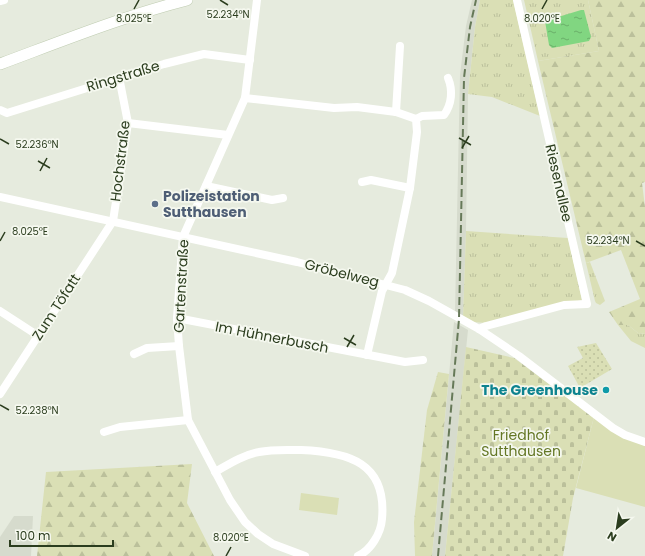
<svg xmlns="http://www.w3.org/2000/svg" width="645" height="556" viewBox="0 0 645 556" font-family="Poppins,sans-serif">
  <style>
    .built { fill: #d6dbcd }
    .grass { fill: url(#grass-tufts) }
    .forest { fill: url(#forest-firs) }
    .cemetery { fill: url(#cemetery-stones) }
    .park { fill: #dadfb5 }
    .garden { fill: url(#garden-dots) }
    .water { fill: url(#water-ripples) }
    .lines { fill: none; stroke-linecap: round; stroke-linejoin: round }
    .secondary-casing { stroke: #bfccb1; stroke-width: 12 }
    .street { stroke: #fff; stroke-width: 8 }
    .secondary { stroke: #fff; stroke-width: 11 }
    .rail { stroke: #667958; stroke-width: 2; stroke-dasharray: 8 4; stroke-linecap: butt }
    .ticks { fill: none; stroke: #2b3d1e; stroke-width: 1.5 }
    .service-dot { fill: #5c6f8a; stroke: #f5f8ef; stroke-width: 1.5 }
    .culture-dot { fill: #0f9aa8; stroke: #f5f8ef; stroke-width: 1.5 }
    .labels { text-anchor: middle; stroke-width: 3.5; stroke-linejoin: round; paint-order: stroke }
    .street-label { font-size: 14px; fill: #2b3d1e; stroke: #f5f8ef }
    .service-label { font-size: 14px; font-weight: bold; fill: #4e5e75; stroke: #f5f8ef; text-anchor: start }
    .culture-label { font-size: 14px; font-weight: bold; fill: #0d838f; stroke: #f5f8ef; text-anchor: end }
    .park-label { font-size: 14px; fill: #647725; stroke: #f5f8ef }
    .ticks-label { font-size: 10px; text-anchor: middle; fill: #2b3d1e; stroke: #f5f8ef; stroke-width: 3.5; stroke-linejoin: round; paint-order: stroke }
  </style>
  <defs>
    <pattern id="grass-tufts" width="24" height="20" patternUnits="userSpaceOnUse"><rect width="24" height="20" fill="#dadfb5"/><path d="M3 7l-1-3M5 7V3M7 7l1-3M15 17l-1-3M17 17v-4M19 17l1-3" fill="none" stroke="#bbc09b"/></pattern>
    <pattern id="forest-firs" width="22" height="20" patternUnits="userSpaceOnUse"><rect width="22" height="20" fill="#dadfb5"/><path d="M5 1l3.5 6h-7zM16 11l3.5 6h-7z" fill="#bbc09b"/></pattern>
    <pattern id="cemetery-stones" width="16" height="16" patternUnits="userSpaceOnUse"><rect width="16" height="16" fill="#dadfb5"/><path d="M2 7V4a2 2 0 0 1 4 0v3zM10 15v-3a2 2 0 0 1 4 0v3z" fill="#bbc09b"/></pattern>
    <pattern id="garden-dots" width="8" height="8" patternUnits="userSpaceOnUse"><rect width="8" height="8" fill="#dadfb5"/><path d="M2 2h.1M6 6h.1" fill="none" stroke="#bbc09b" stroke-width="1.8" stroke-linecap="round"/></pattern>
    <pattern id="water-ripples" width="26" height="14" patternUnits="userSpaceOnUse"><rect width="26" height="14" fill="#81d681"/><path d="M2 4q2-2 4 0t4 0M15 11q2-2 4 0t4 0" fill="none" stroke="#6aaf69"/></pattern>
  </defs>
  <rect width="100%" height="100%" fill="#e6ebde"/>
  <!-- built -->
  <g class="built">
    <path d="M472,0H480L475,27L468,94L466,231L463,317L455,312L460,75L466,26Z"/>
    <path d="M454,322L468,330L445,556H432Z"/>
    <path d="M14,516H33L31,556H0V537Z"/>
  </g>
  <!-- grass -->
  <g class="grass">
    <path d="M480,0H513L540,116L492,97L468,94L475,27Z"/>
    <path d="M524,0H588L599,51L538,61Z"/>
    <path d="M466,231L568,238L582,300L487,323L472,322L463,317Z"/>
    <path d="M590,262L605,301L600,305L596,303L595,301L586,263Z"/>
    <path d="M618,325H628L638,333L645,334V348L631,341Z"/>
  </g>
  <!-- forest -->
  <g class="forest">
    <path d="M588,0H645V182L642,183L645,207V334L638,333L628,325H618L609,312L640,299L621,250L586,263L538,61L599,51Z"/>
    <path d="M438,372L449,374L432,556H415L414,522L427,410Z"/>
    <path d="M192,464L187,503L214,556H37L46,472Z"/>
  </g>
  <!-- cemetery -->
  <path class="cemetery" d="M466,347L514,358L594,417L573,498L563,556H445Z"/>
  <!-- park -->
  <g class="park">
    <path d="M594,417L616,433L645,446V507L576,488Z"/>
    <path d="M301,493L339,498L337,515L299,510Z"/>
  </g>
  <!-- garden -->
  <path class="garden" d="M596,343L612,369L580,388L568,366L583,358L577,347Z"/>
  <!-- water -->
  <path class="water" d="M581,10H584L591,37L589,41L552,48L549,45L545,21Z"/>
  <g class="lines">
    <defs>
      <path id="secondary" d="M0,64C62,41 124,16 187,0"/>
    </defs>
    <!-- secondary casing -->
    <use href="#secondary" class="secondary-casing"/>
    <!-- street -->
    <g class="street">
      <path d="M257,0L245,98L183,237L177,318L179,346L188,420L230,500L245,522L258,534L273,544L305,556"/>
      <path d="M0,1L4,0"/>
      <path d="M245,98L334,108L357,107L396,112L416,119L417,132L410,188L392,273L382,291L367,355"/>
      <path d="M0,110L7,113L164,64L204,54L250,60"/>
      <path d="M396,112L400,46"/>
      <path d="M416,119L422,116L444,115C452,104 453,90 448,78"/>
      <path d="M128,123L228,135"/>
      <path d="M362,182L371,180L410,188"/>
      <path d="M206,186L272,200L283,198"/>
      <path d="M0,197L297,262L405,290L429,301L479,329L519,356L613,428L625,435L645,442"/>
      <path d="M0,311L37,335"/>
      <path d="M177,318L405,362L423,360"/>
      <path d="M479,329L486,326L564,305L587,304L517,0"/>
      <path d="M134,354L147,348L179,346"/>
      <path d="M0,394L113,221L128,123L119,77"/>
      <path d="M104,432L120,427L188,420"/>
      <path d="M215,472C229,464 243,455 259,452C273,449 288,450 301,450C349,452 387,463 382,519C381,533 371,550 358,556"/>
    </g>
    <!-- secondary -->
    <use href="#secondary" class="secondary"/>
    <!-- rail -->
    <path class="rail" d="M438,556L459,319L464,78L470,27L476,0"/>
  </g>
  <!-- ticks -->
  <path class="ticks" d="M220,0L228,5M134,9L139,0M542,9L547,0M459,138L471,145M0,139L9,144M462,148L469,136M38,161L50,168M40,171L47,158M0,241L5,232M636,241L645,246M344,338L356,345M347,347L354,335M0,405L9,410M226,556L231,547"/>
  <!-- markers -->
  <circle class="service-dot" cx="155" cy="204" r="4"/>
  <circle class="culture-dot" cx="606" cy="390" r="4"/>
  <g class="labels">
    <!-- street labels -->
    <g class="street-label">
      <text transform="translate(123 76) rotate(-17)" y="5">Ringstraße</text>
      <text transform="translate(120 161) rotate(-83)" y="5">Hochstraße</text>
      <text transform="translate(559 183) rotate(77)" y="5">Riesenallee</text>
      <text transform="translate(342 273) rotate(14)" y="5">Gröbelweg</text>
      <text transform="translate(181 286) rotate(-87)" y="5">Gartenstraße</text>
      <text transform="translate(56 307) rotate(-57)" y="5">Zum Töfatt</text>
      <text transform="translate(272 337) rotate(11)" y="5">Im Hühnerbusch</text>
    </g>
    <!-- service labels -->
    <g class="service-label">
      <text x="163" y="201">Polizeistation<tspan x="163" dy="16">Sutthausen</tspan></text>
    </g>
    <!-- culture labels -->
    <g class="culture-label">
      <text x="598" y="395">The Greenhouse</text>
    </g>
    <!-- park labels -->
    <g class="park-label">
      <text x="521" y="440">Friedhof<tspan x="521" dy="16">Sutthausen</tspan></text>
    </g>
  </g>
  <g class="ticks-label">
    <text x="228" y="18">52.234°N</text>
    <text x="542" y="22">8.020°E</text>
    <text x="134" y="22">8.025°E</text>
    <text x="37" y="148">52.236°N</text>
    <text x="30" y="235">8.025°E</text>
    <text x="608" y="244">52.234°N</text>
    <text x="37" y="414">52.238°N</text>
    <text x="231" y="541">8.020°E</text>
  </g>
  <!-- north arrow -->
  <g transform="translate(617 528) rotate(210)" stroke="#f5f8ef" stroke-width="3" paint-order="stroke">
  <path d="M0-3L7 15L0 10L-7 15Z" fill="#2b3d1e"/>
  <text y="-6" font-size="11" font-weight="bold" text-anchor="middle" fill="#2b3d1e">N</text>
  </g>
  <!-- scale -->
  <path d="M10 540v6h103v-6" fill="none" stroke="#2b3d1e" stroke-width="2"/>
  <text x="16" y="540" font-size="12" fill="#2b3d1e" stroke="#f5f8ef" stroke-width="3" paint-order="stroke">100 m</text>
</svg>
